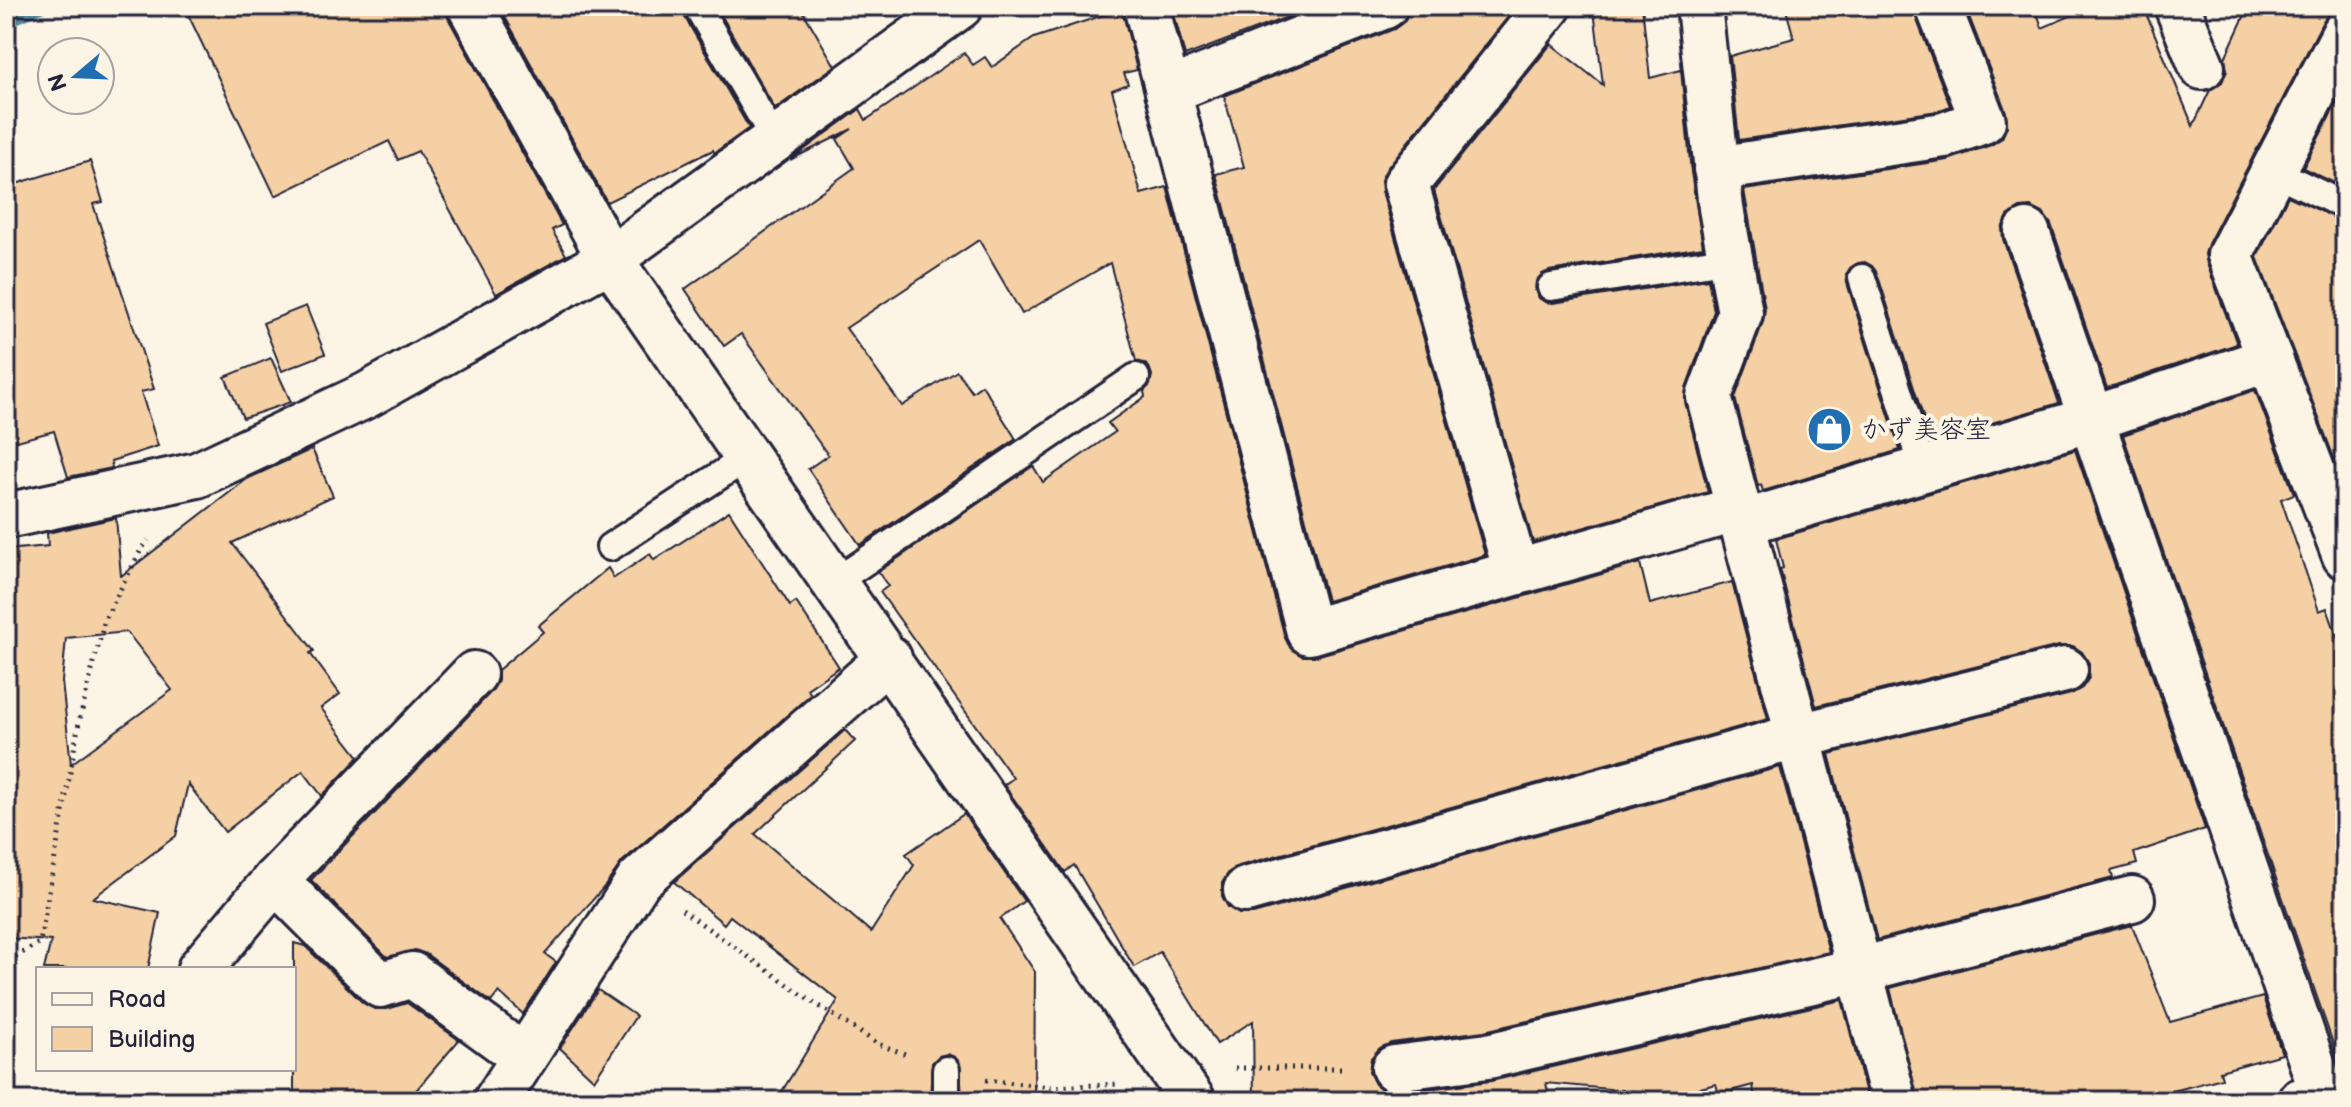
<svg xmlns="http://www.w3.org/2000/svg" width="2351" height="1107" viewBox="0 0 2351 1107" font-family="'Balsamiq Sans','Klee One',sans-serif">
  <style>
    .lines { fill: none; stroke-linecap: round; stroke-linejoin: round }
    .stream { stroke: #5c8c9c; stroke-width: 16 }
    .building { fill: #f4d0a4; stroke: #22223b; stroke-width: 2; fill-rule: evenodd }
    .service-casing { stroke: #22223b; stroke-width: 32 }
    .minor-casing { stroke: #22223b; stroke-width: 50 }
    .secondary-casing { stroke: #22223b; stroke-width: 50 }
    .path { stroke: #22223b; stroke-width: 5; stroke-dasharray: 2 6; stroke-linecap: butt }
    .service { stroke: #fcf5e5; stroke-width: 26 }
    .minor { stroke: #fcf5e5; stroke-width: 44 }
    .secondary { stroke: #fcf5e5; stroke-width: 44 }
    .labels { text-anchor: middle; stroke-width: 8; stroke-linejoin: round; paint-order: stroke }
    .poi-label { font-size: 26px; fill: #22223b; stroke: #fcf5e5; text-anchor: start }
  </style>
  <rect width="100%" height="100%" fill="#fcf5e5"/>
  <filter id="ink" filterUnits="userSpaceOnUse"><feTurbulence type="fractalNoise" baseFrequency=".0125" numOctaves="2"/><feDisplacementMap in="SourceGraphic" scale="16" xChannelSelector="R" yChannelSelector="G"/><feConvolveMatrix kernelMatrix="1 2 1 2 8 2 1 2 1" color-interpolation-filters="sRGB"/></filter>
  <g filter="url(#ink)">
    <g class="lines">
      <!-- stream -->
      <path class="stream" d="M6,20L38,6"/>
    </g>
    <!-- building -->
    <g class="building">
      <path d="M184,6H445L448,18L562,225L552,230L566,255L496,294L418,151L398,160L389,141L275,196Z"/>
      <path d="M499,6H681L683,14L749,128L714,153L713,150L607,202Z"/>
      <path d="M716,6H800L835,66L775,109Z"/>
      <path d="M1172,6H1316L1185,56Z"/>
      <path d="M1409,6H1504L1512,12L1387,168L1381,180L1382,191L1485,555L1327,601L1216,174L1244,167L1224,96L1394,29L1405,21Z"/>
      <path d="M1627,6H1642L1650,78L1681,70L1691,172L1703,247L1549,271L1542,274L1536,281L1535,290L1539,298L1545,302L1553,303L1708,279L1714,311L1686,388L1685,402L1708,492L1533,542L1434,190L1551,44L1603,85L1594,10Z"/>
      <path d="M1785,6H1914L1915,15L1950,106L1938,111L1739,140L1730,56L1794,38Z"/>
      <path d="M1965,6H2035L2042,28L2094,6H2143L2193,126L2210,90L2222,82L2227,70L2225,58L2249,6H2345L2331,11L2323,21L2208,244L2205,254L2207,264L2237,344L2107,388L2051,224L2043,213L2031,207L2020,208L2008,216L2002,228L2003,239L2059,403L1931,441L1877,273L1872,266L1865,262L1858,263L1850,268L1846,275L1847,283L1900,450L1763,491L1761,485L1758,486L1735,398L1763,322L1765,309L1744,190L1948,160L1991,145L2002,138L2007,126L2006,112Z"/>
      <path d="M1122,9L1137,70L1124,73L1128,84L1112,90L1141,194L1167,187L1285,638L1291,649L1302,656H1316L1640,563L1650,604L1732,582L1768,719L1239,866L1229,872L1222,883V896L1228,907L1239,914H1253L1780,767L1829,952L1484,1031L1391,1043L1380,1048L1371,1058L1369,1072L1375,1084L1384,1091L1396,1093L1491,1081L1842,1000L1868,1101H1755L1753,1085L1719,1094L1716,1084L1673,1095L1546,1083L1550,1101H1254L1253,1021L1217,1044L1160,952L1134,967L1074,865L1065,872L1004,785L1013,778L880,592L888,586L878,572L1033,466L1043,482L1115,432L1108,423L1145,397L1144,391L1150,385L1152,375L1149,367L1144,363L1136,361L1110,263L1022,314L979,240L846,328L902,406L957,371L972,392L982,385L1016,439L860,545L808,469L828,455L741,334L724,346L685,289L854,168L837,139L852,129L790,160L860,109L866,120L964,53L973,65L985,57L992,67L1034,38Z"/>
      <path d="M2345,87V188L2303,168Z"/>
      <path d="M90,161L103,202L93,204L154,389L141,392L158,446L111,461L112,468L68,477L54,431L6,444V187Z"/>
      <path d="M2288,196L2345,222V475L2341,476L2257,257Z"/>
      <path d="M306,306L325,354L282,371L263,323Z"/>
      <path d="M271,358L291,402L243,418L225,377Z"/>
      <path d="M2255,390L2294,494L2281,499L2319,611L2327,608L2345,659V1057L2338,1058L2123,435Z"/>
      <path d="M312,449L333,496L232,543L314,651L310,653L340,694L321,708L359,757L322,796L303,771L225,832L188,784L176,836L93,898L160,913L148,969H44L51,941L6,938V550L48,546L47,533L116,518L121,576L247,479ZM127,632L172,690L71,764L62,682L66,638Z"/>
      <path d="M2075,450L2205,829L2134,853L2137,864L2111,871L2113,878L1877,940L1829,754L2071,694L2082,688L2089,678V663L2082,652L2073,646H2059L1816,706L1780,569L1783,568L1776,539Z"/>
      <path d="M729,511L790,606L796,602L839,667L807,689L811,694L622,862L605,886L545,954L556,962L523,1014L499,992L491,1002L426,954L415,950L387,957L311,880L492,691L498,681V670L543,632L538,626L608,568L614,578L650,554L654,560Z"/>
      <path d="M845,730L855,741L755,834L871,932L914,865L906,854L964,814L1024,901L1000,919L1035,972L1034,1101H962L960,1063L955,1057L947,1054L939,1056L932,1063L930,1101H776L838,1000L730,916L724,924L674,882Z"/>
      <path d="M2132,925L2170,1022L2263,997L2282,1054L2220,1071L2222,1078L2136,1101H1918L1890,988Z"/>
      <path d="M294,943L305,946L363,1003L375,1009H387L407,1003L459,1040L407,1101H294Z"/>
      <path d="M598,990L636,1016L594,1080L560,1048Z"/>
    </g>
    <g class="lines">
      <defs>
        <g id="service">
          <path d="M697,6L775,140"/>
          <path d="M2273,171L2345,206"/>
          <path d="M1862,278L1923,469"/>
          <path d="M1551,287L1731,259"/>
          <path d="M610,547L748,457"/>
          <path d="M835,582L1136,377"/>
          <path d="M946,1101V1070"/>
        </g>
        <g id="minor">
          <path d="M470,6L610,259L1193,1101"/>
          <path d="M1146,6L1309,632L1738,509"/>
          <path d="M1699,6L1721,208L1740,313L1709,397L1894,1101"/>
          <path d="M2177,6L2202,67"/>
          <path d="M2345,32L2230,255L2345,556"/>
          <path d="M1168,91L1385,6"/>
          <path d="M1716,169L1944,135L1983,121L1938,6"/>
          <path d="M2027,232L2323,1095"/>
          <path d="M6,516L197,475L367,395L610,259L960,6"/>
          <path d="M1742,523L2092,419L2270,359"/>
          <path d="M1516,572L1406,184L1549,6"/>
          <path d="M275,880L380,985L412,975L524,1057"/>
          <path d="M1246,890L1799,736L2065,670"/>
          <path d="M200,969L275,880L474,674"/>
          <path d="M1394,1068L1488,1056L1860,970L2132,899"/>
          <path d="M496,1101L639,880L889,658"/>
        </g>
        <path id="secondary" d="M2300,1101L2345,1090"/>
      </defs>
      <!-- service casing -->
      <use href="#service" class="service-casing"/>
      <!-- minor casing -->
      <use href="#minor" class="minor-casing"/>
      <!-- secondary casing -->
      <use href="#secondary" class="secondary-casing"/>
      <!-- path -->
      <g class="path">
        <path d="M682,910L804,996L878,1044L908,1055"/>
        <path d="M6,977L9,961L40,942L79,722L105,619L141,550L148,540"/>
        <path d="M1235,1068H1345"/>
        <path d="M986,1080L1051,1087L1120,1084"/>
      </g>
      <!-- service -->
      <use href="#service" class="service"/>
      <!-- minor -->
      <use href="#minor" class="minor"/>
      <!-- secondary -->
      <use href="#secondary" class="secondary"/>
    </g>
  </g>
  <!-- icons -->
  <defs>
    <symbol id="shop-disc" viewBox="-11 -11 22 22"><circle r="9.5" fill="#1f6fb2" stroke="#fcf5e5"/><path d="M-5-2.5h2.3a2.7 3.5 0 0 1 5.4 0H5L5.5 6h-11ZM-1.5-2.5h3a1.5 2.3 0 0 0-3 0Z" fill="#fff"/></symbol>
  </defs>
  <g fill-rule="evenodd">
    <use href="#shop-disc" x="1804" y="404" width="51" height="51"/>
  </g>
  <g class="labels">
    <!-- poi labels -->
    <g class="poi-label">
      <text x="1861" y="438">かず美容室</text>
    </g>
  </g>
  <!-- margin -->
  <rect width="2351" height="1107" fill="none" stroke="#fcf5e5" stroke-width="32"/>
  <rect x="16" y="16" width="2319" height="1075" fill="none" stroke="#22223b" stroke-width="3" filter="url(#ink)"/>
  <!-- legend -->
  <rect x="36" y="967" width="260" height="104" fill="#fcf5e5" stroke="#a5a1a1" stroke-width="2"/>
  <rect x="52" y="993" width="40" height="12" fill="#fcf5e5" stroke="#a5a1a1" stroke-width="2"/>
  <text x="108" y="1007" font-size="24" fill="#22223b">Road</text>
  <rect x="52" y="1027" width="40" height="24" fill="#f4d0a4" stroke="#a5a1a1" stroke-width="2"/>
  <text x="108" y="1047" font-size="24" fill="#22223b">Building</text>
  <!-- north arrow -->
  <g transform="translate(76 76) rotate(251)"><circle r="38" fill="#fcf5e5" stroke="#a5a1a1" stroke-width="2"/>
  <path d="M0-6L14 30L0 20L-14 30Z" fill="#1f6fb2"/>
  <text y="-12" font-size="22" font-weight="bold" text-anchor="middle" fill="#22223b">N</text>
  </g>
</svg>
